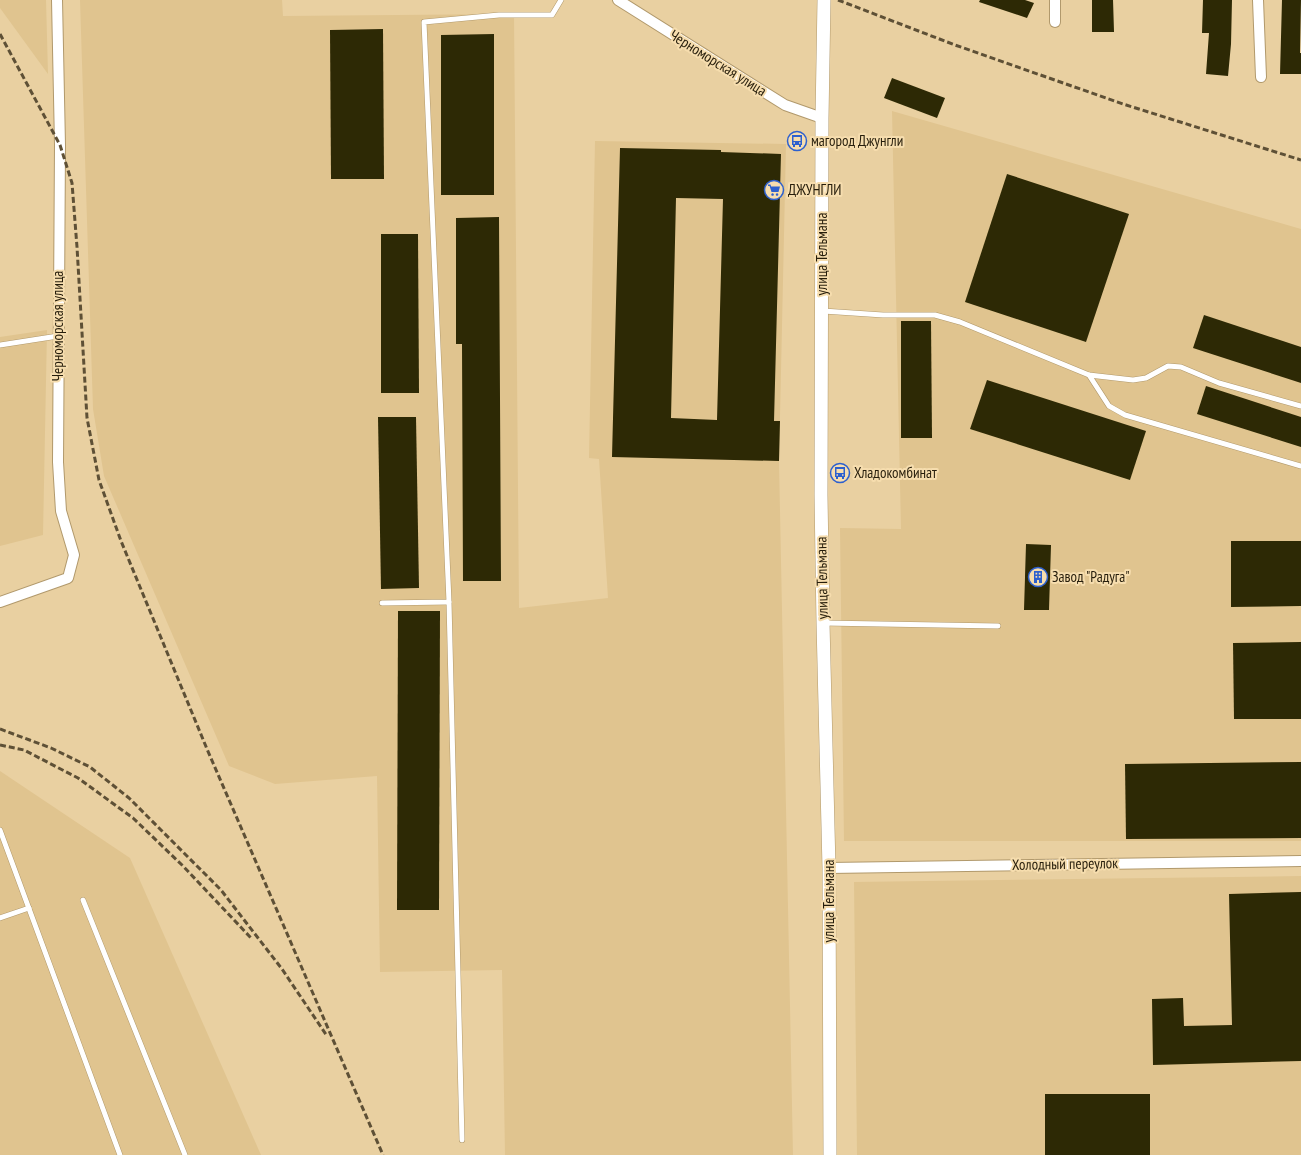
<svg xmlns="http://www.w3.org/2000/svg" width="1301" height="1155" viewBox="0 0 1301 1155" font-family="'PT Sans Narrow',sans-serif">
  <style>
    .built { fill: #e0c48f }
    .building { fill: #2d2905; fill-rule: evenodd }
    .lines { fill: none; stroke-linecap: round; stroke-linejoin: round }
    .service-casing { stroke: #b1996c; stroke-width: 6 }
    .minor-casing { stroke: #b1996c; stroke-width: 12 }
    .tertiary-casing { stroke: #b1996c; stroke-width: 14 }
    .service { stroke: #fff; stroke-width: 5 }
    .minor { stroke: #fff; stroke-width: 10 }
    .tertiary { stroke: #fff; stroke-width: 13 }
    .rail { stroke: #5e5036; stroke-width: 3; stroke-dasharray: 6 3; stroke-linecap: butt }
    .labels { text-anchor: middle; stroke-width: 4; stroke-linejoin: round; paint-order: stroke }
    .street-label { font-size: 15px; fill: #261d0b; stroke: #f6ddae }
    .poi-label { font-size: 15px; fill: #261d0b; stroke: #f6ddae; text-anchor: start }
  </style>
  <rect width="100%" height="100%" fill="#e9d0a1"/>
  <!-- built -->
  <g class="built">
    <path d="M0,0H46L48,74L0,8Z"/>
    <path d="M80,0H282L283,16L514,14L519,608L608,598L599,459L589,458L595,141L786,144L779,462L793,1155H505L502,970L380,972L377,776L275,784L229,766L104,476L93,409Z"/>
    <path d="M892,111L1301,229V841H844L840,528L901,529Z"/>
    <path d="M47,330L43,535L0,546V337Z"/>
    <path d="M0,771L130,858L261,1155H0Z"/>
    <path d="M1301,876V1155H857L854,882Z"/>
  </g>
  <!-- building -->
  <g class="building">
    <path d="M980,0H1025L1034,3L1027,18L979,2Z"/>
    <path d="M1092,0H1113L1114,32H1092Z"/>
    <path d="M1203,0H1232L1231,44L1228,76L1206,74L1209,33H1202Z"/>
    <path d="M1282,0H1301L1300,53H1301V74H1280Z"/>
    <path d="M383,29L384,179H331L330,30Z"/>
    <path d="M494,34V195H441V35Z"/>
    <path d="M892,78L945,98L937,118L884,98Z"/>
    <path d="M620,148L721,150V152L781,154L774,421H780L779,461L612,457ZM676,198L723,199L717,420L671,418Z"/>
    <path d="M1007,174L1129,214L1086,342L965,302Z"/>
    <path d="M499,217L501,581H463L462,344H456V218Z"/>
    <path d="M381,234H418L419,393H381Z"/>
    <path d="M1204,315L1301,347V383L1193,348Z"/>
    <path d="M901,321H931L932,438H901Z"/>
    <path d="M987,380L1146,431L1130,480L970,429Z"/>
    <path d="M1206,386L1301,417V447L1197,414Z"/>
    <path d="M378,417H416L419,588L381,589Z"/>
    <path d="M1231,541H1301V606L1231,607Z"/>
    <path d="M1026,544L1051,545L1049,610H1024Z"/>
    <path d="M398,611H440L439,910H397Z"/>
    <path d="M1301,642V719H1234L1233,643Z"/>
    <path d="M1301,762V838L1126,839L1125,764Z"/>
    <path d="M1301,892V1061L1153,1065L1152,999L1183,998L1184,1026L1232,1025L1229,894Z"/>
    <rect x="1045" y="1094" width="105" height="61"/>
  </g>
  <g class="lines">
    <defs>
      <g id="service">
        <path d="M823,311L883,315H935L960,322L1089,375L1109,406L1125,415L1301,466"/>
        <path d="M0,345L58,336"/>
        <path d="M1089,375L1133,380L1146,378L1168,366L1181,367L1219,383L1301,406"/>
        <path d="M449,602L462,1140"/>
        <path d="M382,603L449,602L424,22L499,15H552L561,0"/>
        <path d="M823,623L998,626"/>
        <path d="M0,830L120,1155"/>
        <path d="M83,900L185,1155"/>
        <path d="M0,918L29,908"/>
      </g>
      <g id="minor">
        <path d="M618,0L785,105L822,118"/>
        <path d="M1258,0L1261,77"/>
        <path d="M1055,22V0"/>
        <path d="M0,602L68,578L74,555L61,511L58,462L60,145L57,0"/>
        <path d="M829,868L1301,861"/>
      </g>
      <path id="tertiary" d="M824,0L822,118L821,495L823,623L829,868L830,1155"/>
    </defs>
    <!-- service casing -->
    <use href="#service" class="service-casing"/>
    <!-- minor casing -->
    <use href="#minor" class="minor-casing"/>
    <!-- tertiary casing -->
    <use href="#tertiary" class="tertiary-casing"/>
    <!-- service -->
    <use href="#service" class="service"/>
    <!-- minor -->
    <use href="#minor" class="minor"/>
    <!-- tertiary -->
    <use href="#tertiary" class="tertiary"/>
    <!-- rail -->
    <g class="rail">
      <path d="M838,0L955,45L1123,104L1301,160"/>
      <path d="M0,34L60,145L72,183L77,247L87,418L99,480L121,541L207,749L383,1155"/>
      <path d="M0,729L51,748L90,767L129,798L221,890L282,969L327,1036"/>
      <path d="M0,745L24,750L78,778L133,818L183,866L252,939"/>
    </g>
  </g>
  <!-- icons -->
  <defs>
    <symbol id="bus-ring" viewBox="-11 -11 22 22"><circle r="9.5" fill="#f6ddae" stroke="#2d60ce" stroke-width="1.5"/><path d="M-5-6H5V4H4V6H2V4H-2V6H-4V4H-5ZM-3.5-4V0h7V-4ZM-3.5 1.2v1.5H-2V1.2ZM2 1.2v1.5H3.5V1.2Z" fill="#2d60ce"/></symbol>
    <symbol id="supermarket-ring" viewBox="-11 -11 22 22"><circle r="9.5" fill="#f6ddae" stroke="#2d60ce" stroke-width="1.5"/><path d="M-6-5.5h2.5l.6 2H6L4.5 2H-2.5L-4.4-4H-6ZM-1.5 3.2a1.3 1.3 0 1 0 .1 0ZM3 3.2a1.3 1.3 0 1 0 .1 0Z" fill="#2d60ce"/></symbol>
    <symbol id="building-ring" viewBox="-11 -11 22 22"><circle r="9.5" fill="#f6ddae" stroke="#2d60ce" stroke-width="1.5"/><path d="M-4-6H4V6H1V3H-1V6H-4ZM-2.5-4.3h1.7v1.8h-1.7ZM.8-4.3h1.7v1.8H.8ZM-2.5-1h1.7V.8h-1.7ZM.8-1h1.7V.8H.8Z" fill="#2d60ce"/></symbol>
  </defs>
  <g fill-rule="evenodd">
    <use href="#bus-ring" x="786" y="130" width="22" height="22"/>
    <use href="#supermarket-ring" x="763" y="179" width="22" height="22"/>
    <use href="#bus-ring" x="829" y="462" width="22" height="22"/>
    <use href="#building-ring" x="1027" y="566" width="22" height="22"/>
  </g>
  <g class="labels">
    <!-- street labels -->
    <g class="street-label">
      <text transform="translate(718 63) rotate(32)" y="5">Черноморская улица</text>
      <text transform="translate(822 254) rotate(-90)" y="5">улица Тельмана</text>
      <text transform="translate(58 326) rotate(-90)" y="5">Черноморская улица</text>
      <text transform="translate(822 578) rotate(-91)" y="5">улица Тельмана</text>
      <text transform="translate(1065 864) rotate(-1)" y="5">Холодный переулок</text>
      <text transform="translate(829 901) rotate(-90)" y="5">улица Тельмана</text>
    </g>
    <!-- poi labels -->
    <g class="poi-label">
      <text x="811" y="146">магород Джунгли</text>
      <text x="788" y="195">ДЖУНГЛИ</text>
      <text x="854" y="478">Хладокомбинат</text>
      <text x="1052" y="582">Завод "Радуга"</text>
    </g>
  </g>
</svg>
